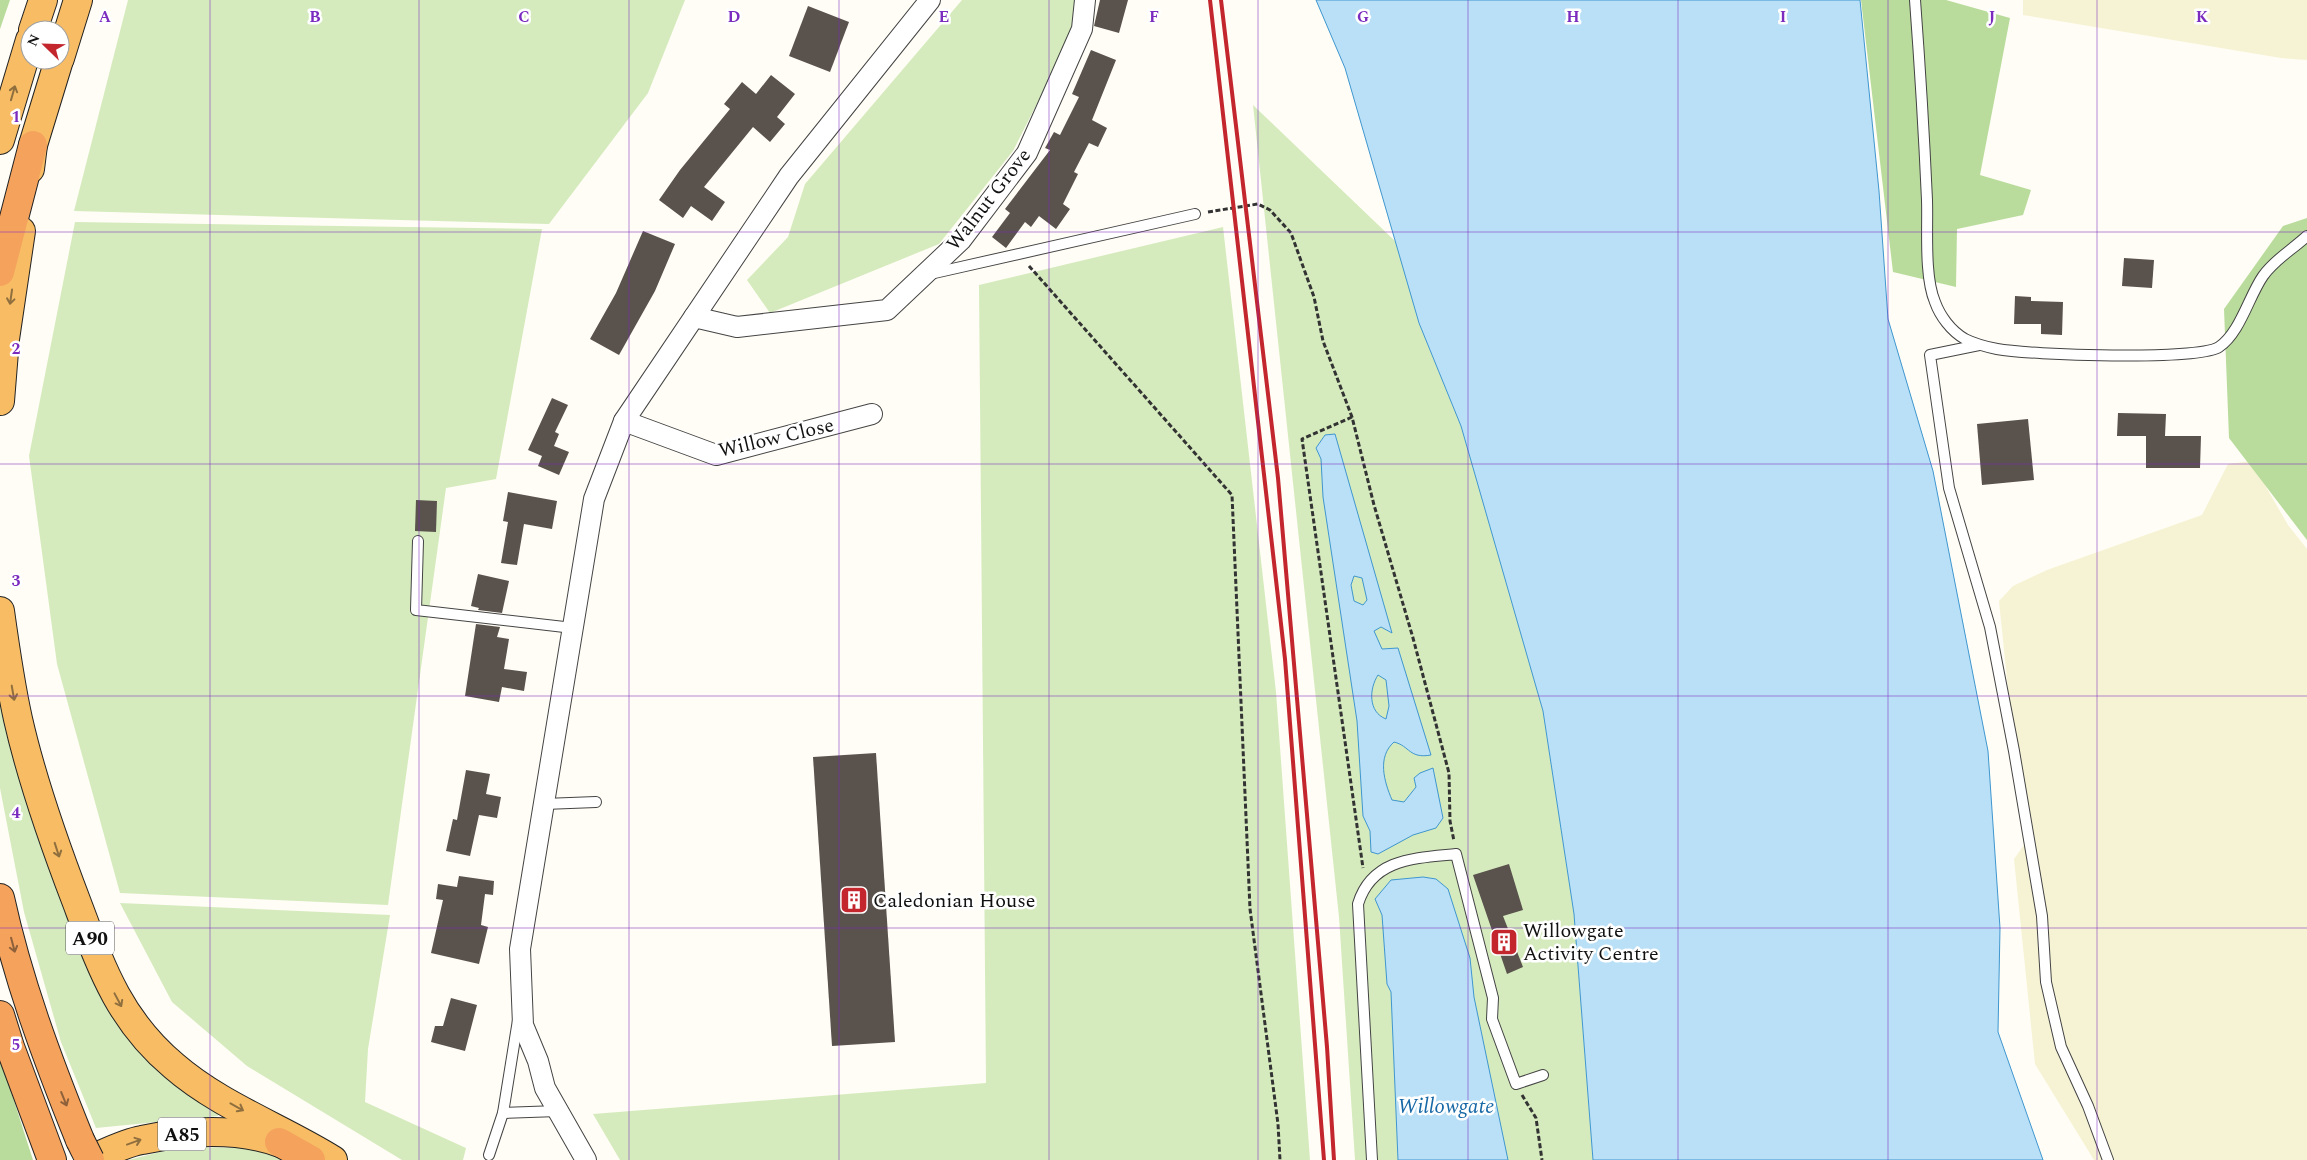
<svg xmlns="http://www.w3.org/2000/svg" width="2307" height="1160" viewBox="0 0 2307 1160" font-family="Spectral,serif">
  <style>
    .farmland { fill: #f6f3d4 }
    .green { fill: #d5ebbd }
    .forest { fill: #b9dc9c }
    .water { fill: #b9e0f7; stroke: #3f96cf; fill-rule: evenodd }
    .building { fill: #5a524d }
    .lines { fill: none; stroke-linecap: round; stroke-linejoin: round }
    .service-casing { stroke: #444; stroke-width: 12 }
    .minor-casing { stroke: #444; stroke-width: 22 }
    .trunk-casing { stroke: #222; stroke-width: 30 }
    .motorway-casing { stroke: #222; stroke-width: 30 }
    .path { stroke: #333; stroke-width: 3; stroke-dasharray: 5 2.5; stroke-linecap: butt }
    .service { stroke: #fff; stroke-width: 10 }
    .minor { stroke: #fff; stroke-width: 20 }
    .trunk { stroke: #f7bc64; stroke-width: 28 }
    .motorway { stroke: #f5a25d; stroke-width: 28 }
    .rail { stroke: #c4262e; stroke-width: 4 }
    .motorway-bridge-casing { stroke: #222; stroke-width: 30; stroke-linecap: butt }
    .motorway-bridge { stroke: #f5a25d; stroke-width: 28 }
    .oneway { stroke: #906f3f }
    .oneway2 { stroke: #8e613b }
    .grid { fill: none; stroke: #7b2cbf; stroke-width: 1; stroke-opacity: 0.55 }
    .labels { text-anchor: middle; stroke-width: 5; stroke-linejoin: round; paint-order: stroke }
    .shield { fill: #fff; stroke: #585858; stroke-width: 1 }
    .shield-label { font-size: 19px; font-weight: bold; fill: #111 }
    .street-label { font-size: 20px; fill: #111; stroke: #fff }
    .poi-label { font-size: 20px; fill: #111; stroke: #fff; text-anchor: start }
    .water-label { font-size: 21px; font-style: italic; fill: #1768a6; stroke: #fff }
    .grid-label { font-size: 16px; text-anchor: middle; font-weight: bold; fill: #7b2cbf; stroke: #fff; stroke-width: 5; stroke-linejoin: round; paint-order: stroke }
  </style>
  <rect width="100%" height="100%" fill="#fffdf5"/>
  <!-- farmland -->
  <g class="farmland">
    <path d="M2023,0H2307V60L2281,58L2023,15Z"/>
    <path d="M2251,461L2288,525L2307,549V1160H2094L2035,1064L2014,859L2024,845L1999,601L2013,586L2047,570L2202,515L2228,464Z"/>
  </g>
  <!-- green -->
  <g class="green">
    <path d="M128,0H685L648,93L549,224L74,211Z"/>
    <path d="M962,0H1077L1069,40L1013,151L939,244L770,313L747,280L788,237L805,184Z"/>
    <path d="M1253,105L1396,242L1419,323L1461,426L1543,711L1574,914L1593,1160H1355L1339,917Z"/>
    <path d="M75,222L542,229L496,479L446,488L388,905L120,893L57,664L29,456Z"/>
    <path d="M1223,227L1276,692L1310,1160H620L593,1114L986,1083L979,285Z"/>
    <path d="M0,654L92,956L216,1102L218,1116L96,1128L61,1042L24,912L0,788Z"/>
    <path d="M120,903L390,915L368,1049L365,1102L466,1148L463,1160H402L247,1066L172,1002Z"/>
    <path d="M180,1147L248,1148L284,1160H128Z"/>
  </g>
  <!-- forest -->
  <g class="forest">
    <path d="M0,0H10L0,29Z"/>
    <path d="M1861,0H1946L2010,18L1980,175L2031,190L2023,215L1957,229L1956,287L1893,272Z"/>
    <path d="M2307,218V540L2229,438L2224,309L2283,226Z"/>
    <path d="M0,1057L33,1160H0Z"/>
  </g>
  <!-- water -->
  <g class="water">
    <path d="M1316,0H1860L1879,191L1888,319L1933,471L1988,751L2000,928L1998,1032L2043,1160H1593L1574,914L1543,711L1461,426L1419,323L1345,68Z"/>
    <path d="M1335,434L1392,633L1381,627L1374,631L1382,649L1398,648L1431,755C1409,759 1410,746 1394,742C1377,757 1384,781 1392,800L1404,802L1416,787L1414,778L1420,773L1433,768L1443,818L1436,828L1413,835L1378,854L1371,852L1370,831L1363,816L1357,721L1323,497L1321,459L1316,448L1325,435ZM1354,576L1362,578L1367,600L1363,605L1354,601L1351,585ZM1378,675L1386,680L1389,706L1386,719C1368,712 1369,689 1378,675Z"/>
    <path d="M1423,877L1436,879L1448,889L1470,958L1474,997L1508,1160H1398L1391,992L1387,984L1382,915L1375,899L1391,880Z"/>
  </g>
  <!-- building -->
  <g class="building">
    <path d="M1100,0H1128L1119,33L1094,26Z"/>
    <path d="M808,6L849,22L830,72L789,56Z"/>
    <path d="M1091,50L1116,60L1092,120L1107,128L1098,147L1089,143L1074,172L1078,174L1063,204L1070,209L1056,229L1039,216L1031,227L1025,222L1006,248L992,237L1010,213L1005,209L1050,150L1045,148L1054,132L1060,135L1079,97L1072,94Z"/>
    <path d="M771,75L795,94L777,117L785,124L770,142L753,127L704,187L725,202L712,221L691,206L683,218L659,200L680,170L730,109L724,104L742,82L756,94Z"/>
    <path d="M643,231L675,244L655,291L619,355L590,339L616,293Z"/>
    <path d="M2124,258L2154,260L2152,288L2122,286Z"/>
    <path d="M2015,296L2031,297V301L2063,302L2062,335L2041,334V324H2014Z"/>
    <path d="M552,398L568,405L555,432L559,434L554,446L569,452L559,475L538,466L542,456L528,450Z"/>
    <path d="M2118,413L2166,414L2165,436H2201L2200,468H2146V436H2117Z"/>
    <path d="M2028,419L2034,480L1982,485L1977,424Z"/>
    <path d="M508,492L557,501L552,529L524,524L517,565L501,563L508,522L503,521Z"/>
    <path d="M416,500L437,501L436,532L415,531Z"/>
    <path d="M478,574L509,581L502,613L478,610L479,608L471,606Z"/>
    <path d="M476,624L500,627L497,637L509,639L504,669L527,672L524,691L502,687L499,702L465,696Z"/>
    <path d="M876,753L895,1042L832,1046L813,757Z"/>
    <path d="M466,770L490,774L486,794L501,797L497,818L479,815L470,856L446,851L453,819L457,820Z"/>
    <path d="M1509,864L1523,910L1503,916L1523,967L1507,974L1473,875Z"/>
    <path d="M459,876L494,881L493,895L485,894L481,925L488,927L479,964L431,953L443,900L436,899L438,884L457,887Z"/>
    <path d="M451,998L477,1005L465,1051L431,1042L435,1026H443Z"/>
  </g>
  <g class="lines">
    <defs>
      <g id="service">
        <path d="M1915,0C1920,67 1924,133 1927,200C1928,228 1924,276 1935,302C1940,316 1951,331 1965,339C1975,344 1987,347 1997,349C2030,355 2197,361 2219,347C2240,333 2249,296 2263,276C2275,259 2292,250 2307,236"/>
        <path d="M930,274L1195,214"/>
        <path d="M1979,345L1930,355L1949,488L1990,627L2014,751L2042,916L2046,982L2061,1047L2088,1106L2108,1160"/>
        <path d="M418,541L416,610L573,628"/>
        <path d="M544,804L596,802"/>
        <path d="M503,1113L558,1111"/>
        <path d="M489,1155L503,1113L518,1020"/>
        <path d="M1372,1160L1358,904C1372,858 1416,858 1456,854L1493,998L1492,1019L1516,1084L1543,1075"/>
      </g>
      <g id="minor">
        <path d="M694,317L737,327L887,310L961,240L1027,153L1082,29L1085,0"/>
        <path d="M624,421L716,455L872,414"/>
        <path d="M586,1160L545,1088L538,1061L523,1025L520,949L594,499L624,421L789,176L930,0"/>
      </g>
      <g id="trunk">
        <path d="M33,30L43,0"/>
        <path d="M60,58L78,0"/>
        <path d="M0,140L30,40"/>
        <path d="M30,169L33,145L59,60"/>
        <path d="M0,401L5,339L21,231"/>
        <path d="M0,611C5,647 10,683 18,719C32,781 54,843 77,903C101,967 119,1020 174,1066C220,1106 282,1128 333,1160"/>
        <path d="M89,1160C106,1153 124,1143 142,1140C189,1130 241,1127 286,1145"/>
      </g>
      <g id="motorway">
        <path d="M0,272L33,145"/>
        <path d="M0,898C18,981 48,1061 80,1140"/>
        <path d="M0,1015L10,1047L52,1160"/>
        <path d="M279,1142L311,1160"/>
      </g>
    </defs>
    <!-- service casing -->
    <use href="#service" class="service-casing"/>
    <!-- minor casing -->
    <use href="#minor" class="minor-casing"/>
    <!-- trunk casing -->
    <use href="#trunk" class="trunk-casing"/>
    <!-- motorway casing -->
    <use href="#motorway" class="motorway-casing"/>
    <!-- path -->
    <g class="path">
      <path d="M1208,212L1258,204L1270,210L1291,233L1314,297L1323,341L1352,417L1374,505L1413,638L1449,773L1450,821L1454,841"/>
      <path d="M1029,266L1232,495L1250,909L1278,1124L1280,1160"/>
      <path d="M1352,417L1302,439L1363,868"/>
      <path d="M1522,1095L1536,1118L1542,1160"/>
    </g>
    <!-- service -->
    <use href="#service" class="service"/>
    <!-- minor -->
    <use href="#minor" class="minor"/>
    <!-- trunk -->
    <use href="#trunk" class="trunk"/>
    <!-- motorway -->
    <use href="#motorway" class="motorway"/>
    <!-- rail -->
    <g class="rail">
      <path d="M1210,0L1285,659L1324,1160"/>
      <path d="M1221,0L1278,478L1327,1047L1334,1160"/>
    </g>
    <defs>
      <path id="motorway-bridge" d="M80,1140L90,1160"/>
    </defs>
    <!-- motorway-bridge casing -->
    <use href="#motorway-bridge" class="motorway-bridge-casing"/>
    <!-- motorway-bridge -->
    <use href="#motorway-bridge" class="motorway-bridge"/>
  </g>
  <!-- one-way arrows -->
  <defs><path id="oneway-shaft" d="M-6 0H5M1.5-3L5.5 0L1.5 3" fill="none" stroke-width="1.6" stroke-linecap="round" stroke-linejoin="round" transform="scale(1.25)"/></defs>
  <g class="oneway">
    <use href="#oneway-shaft" transform="translate(13 93) rotate(-74)"/>
    <use href="#oneway-shaft" transform="translate(11 297) rotate(98)"/>
    <use href="#oneway-shaft" transform="translate(13 693) rotate(80)"/>
    <use href="#oneway-shaft" transform="translate(57 850) rotate(72)"/>
    <use href="#oneway-shaft" transform="translate(118 1000) rotate(62)"/>
    <use href="#oneway-shaft" transform="translate(237 1107) rotate(29)"/>
    <use href="#oneway-shaft" transform="translate(134 1142) rotate(-20)"/>
  </g>
  <g class="oneway2">
    <use href="#oneway-shaft" transform="translate(13 945) rotate(75)"/>
    <use href="#oneway-shaft" transform="translate(64 1099) rotate(68)"/>
  </g>
  <!-- grid -->
  <path class="grid" d="M210,0V1160M419,0V1160M629,0V1160M839,0V1160M1049,0V1160M1258,0V1160M1468,0V1160M1678,0V1160M1888,0V1160M2097,0V1160M0,232H2307M0,464H2307M0,696H2307M0,928H2307"/>
  <!-- icons -->
  <defs>
    <symbol id="building-square" viewBox="-11 -11 22 22"><rect x="-9" y="-9" width="18" height="18" rx="4" fill="#c4262e" stroke="#fff"/><path d="M-4-6H4V6H1V3H-1V6H-4ZM-2.5-4.3h1.7v1.8h-1.7ZM.8-4.3h1.7v1.8H.8ZM-2.5-1h1.7V.8h-1.7ZM.8-1h1.7V.8H.8Z" fill="#fff"/></symbol>
  </defs>
  <g fill-rule="evenodd">
    <use href="#building-square" x="838" y="884" width="32" height="32"/>
    <use href="#building-square" x="1488" y="926" width="32" height="32"/>
  </g>
  <g class="labels">
    <!-- shield labels -->
    <g class="shield">
      <rect x="66" y="921.5" width="48" height="33" rx="4"/>
      <rect x="158" y="1117.5" width="48" height="33" rx="4"/>
    </g>
    <g class="shield-label">
      <text x="90" y="945">A90</text>
      <text x="182" y="1141">A85</text>
    </g>
    <!-- street labels -->
    <g class="street-label">
      <text transform="translate(988 199) rotate(-52)" y="7">Walnut Grove</text>
      <text transform="translate(776 437) rotate(-13)" y="7">Willow Close</text>
    </g>
    <!-- poi labels -->
    <g class="poi-label">
      <text x="873" y="907">Caledonian House</text>
      <text x="1523" y="937">Willowgate<tspan x="1523" dy="23">Activity Centre</tspan></text>
    </g>
    <!-- water labels -->
    <g class="water-label">
      <text x="1446" y="1113">Willowgate</text>
    </g>
  </g>
  <g class="grid-label">
    <text x="105" y="22">A</text>
    <text x="315" y="22">B</text>
    <text x="524" y="22">C</text>
    <text x="734" y="22">D</text>
    <text x="944" y="22">E</text>
    <text x="1154" y="22">F</text>
    <text x="1363" y="22">G</text>
    <text x="1573" y="22">H</text>
    <text x="1783" y="22">I</text>
    <text x="1992" y="22">J</text>
    <text x="2202" y="22">K</text>
    <text x="16" y="122">1</text>
    <text x="16" y="354">2</text>
    <text x="16" y="586">3</text>
    <text x="16" y="818">4</text>
    <text x="16" y="1050">5</text>
  </g>
  <!-- north arrow -->
  <g transform="translate(45 45) rotate(293)"><circle r="24" fill="#ffffff" stroke="#a0a0a0"/>
  <path d="M0-4L9 19L0 12L-9 19Z" fill="#c4262e"/>
  <text y="-8" font-size="14" font-weight="bold" text-anchor="middle" fill="#111111">N</text>
  </g>
</svg>
